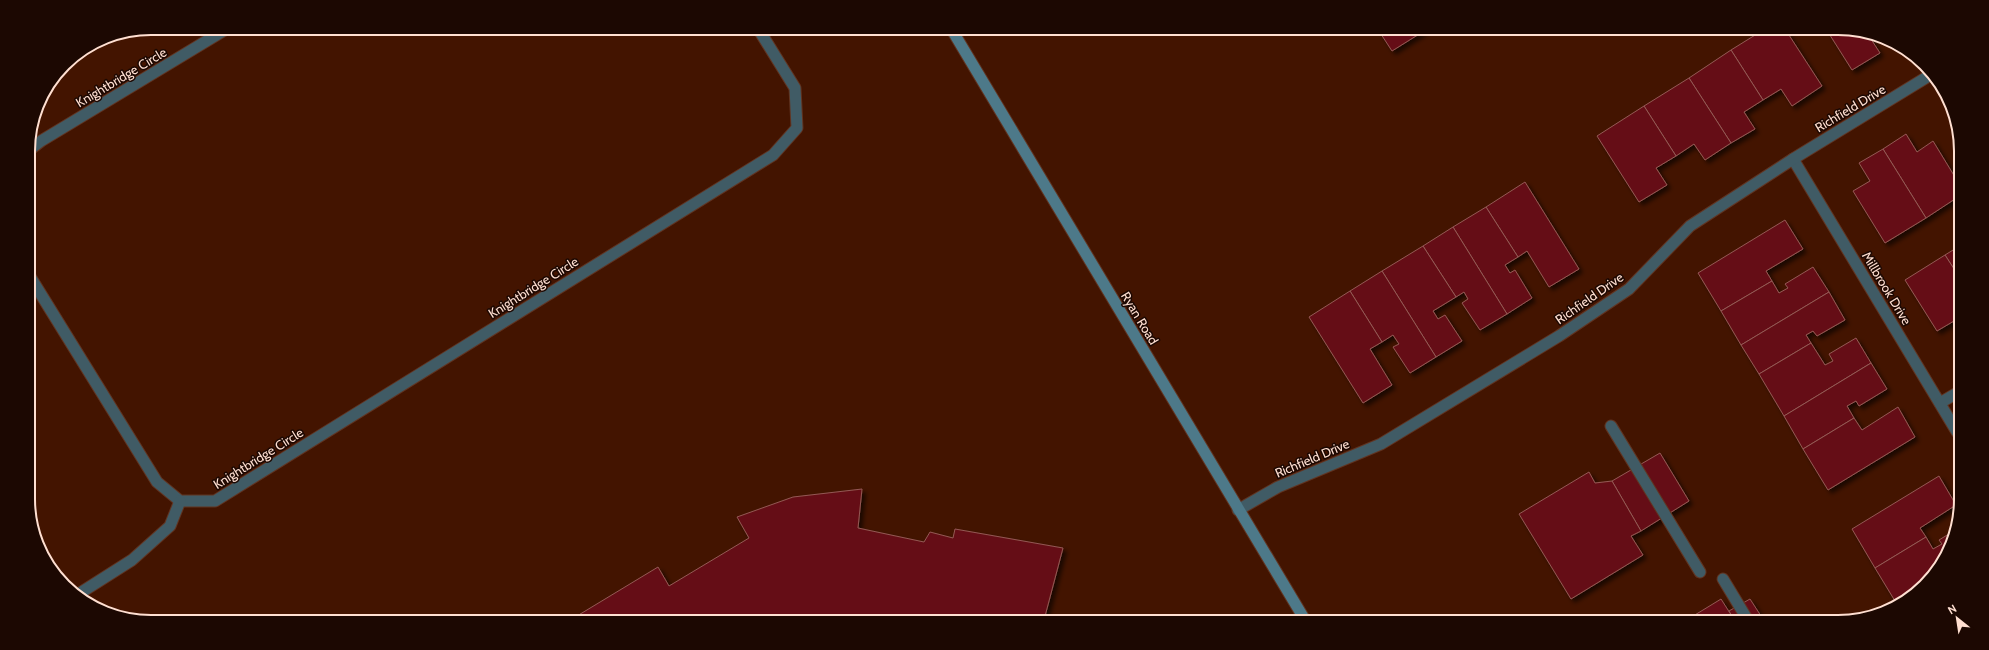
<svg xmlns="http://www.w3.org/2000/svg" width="1989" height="650" viewBox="0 0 1989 650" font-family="Cabin,sans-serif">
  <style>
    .building { fill: #651115; stroke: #945855; filter: url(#shadow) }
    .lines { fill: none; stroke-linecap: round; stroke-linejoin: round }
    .service-casing { stroke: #613421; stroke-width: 13 }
    .minor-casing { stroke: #613421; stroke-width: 13 }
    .secondary-casing { stroke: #613421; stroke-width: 13 }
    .service { stroke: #405b65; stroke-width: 11 }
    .minor { stroke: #405b65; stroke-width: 11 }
    .secondary { stroke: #4d7989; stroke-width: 11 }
    .labels { text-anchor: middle; stroke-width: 3; stroke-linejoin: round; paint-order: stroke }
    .street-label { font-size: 13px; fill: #ffdfd1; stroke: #1c0802 }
    .rim { fill: none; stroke: #ffdfd1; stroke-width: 2 }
  </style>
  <defs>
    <filter id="shadow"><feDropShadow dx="3.5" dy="3.5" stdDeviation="2" flood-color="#0009"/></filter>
  </defs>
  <rect width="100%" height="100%" fill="#431400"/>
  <!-- building -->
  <g class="building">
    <path d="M1379,31H1424L1392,51Z"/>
    <path d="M1760,32H1787L1822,86L1792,106L1781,89L1763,100L1731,50Z"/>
    <path d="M1828,32H1870L1873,33L1869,36L1880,53L1852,70Z"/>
    <path d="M1731,50L1763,100L1744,112L1755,129L1731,143L1689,78Z"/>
    <path d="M1689,78L1731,143L1705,160L1694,144L1676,156L1644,106Z"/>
    <path d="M1644,106L1676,156L1656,168L1667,185L1639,202L1597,136Z"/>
    <path d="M1906,134L1917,152L1933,141L1958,182V197L1926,218L1883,149Z"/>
    <path d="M1883,149L1926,218L1885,243L1853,191L1870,181L1859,163Z"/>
    <path d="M1525,182L1579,269L1549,287L1527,251L1518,257L1486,207Z"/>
    <path d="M1486,207L1518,257L1505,265L1510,273L1515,270L1532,298L1507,314L1453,227Z"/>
    <path d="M1785,220L1803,249L1766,271L1772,281L1721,311L1698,273Z"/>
    <path d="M1453,227L1507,314L1480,330L1462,303L1468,299L1464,292L1456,297L1423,246Z"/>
    <path d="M1423,246L1456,297L1433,311L1438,319L1445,315L1462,341L1436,357L1382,271Z"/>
    <path d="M1958,247V275L1945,255Z"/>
    <path d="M1945,255L1958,275V328L1954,321L1937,331L1905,280Z"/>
    <path d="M1813,267L1829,292L1741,345L1721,311L1772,281L1779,293L1788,288L1785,284Z"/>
    <path d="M1382,271L1436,357L1410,373L1393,347L1399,344L1393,335L1382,342L1350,291Z"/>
    <path d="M1350,291L1382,342L1370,349L1392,385L1363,403L1309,317Z"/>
    <path d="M1829,292L1845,320L1817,336L1813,331L1806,335L1811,343L1759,374L1741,345Z"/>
    <path d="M1856,338L1871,363L1784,416L1759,374L1811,343L1825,365L1833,361L1829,354Z"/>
    <path d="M1871,363L1887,389L1859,406L1856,401L1847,406L1854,418L1803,449L1784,416Z"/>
    <path d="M1898,407L1915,437L1828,490L1803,449L1854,418L1862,430Z"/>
    <path d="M1660,453L1689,501L1641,531L1612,481Z"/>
    <path d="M1589,472L1595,483L1612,481L1641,531L1631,536L1643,555L1571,599L1519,514Z"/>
    <path d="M1939,476L1956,505L1920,528L1926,537L1875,568L1852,529Z"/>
    <path d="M862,489L858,528L924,542L930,532L953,538L955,529L1063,548L1044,620L572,619L658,567L669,586L749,538L737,517L793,497Z"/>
    <path d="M1957,529L1940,567L1926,583L1895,601L1875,568L1926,537L1933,549L1942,544L1939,540Z"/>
    <path d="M1926,583L1913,596L1898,605L1895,601Z"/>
    <path d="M1721,599L1735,621H1685Z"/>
    <path d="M1750,599L1761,616L1753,622L1735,621L1729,611Z"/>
  </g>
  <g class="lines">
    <defs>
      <g id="service">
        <path d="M1611,426L1700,572"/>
        <path d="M1723,579L1749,622"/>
      </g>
      <g id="minor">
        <path d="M28,151L41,141L228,28"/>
        <path d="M1793,159L1957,432"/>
        <path d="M29,275L157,482L180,501H215L773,155L797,128L795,88L759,30"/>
        <path d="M1940,403L1957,393"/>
        <path d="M1238,510L1278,487L1381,444L1559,336L1629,289L1690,226L1793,159L1932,74"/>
        <path d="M77,595L132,560L170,526L180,501"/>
      </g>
      <path id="secondary" d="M952,30L1305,620"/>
    </defs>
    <!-- service casing -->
    <use href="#service" class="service-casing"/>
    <!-- minor casing -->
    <use href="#minor" class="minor-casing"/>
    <!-- secondary casing -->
    <use href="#secondary" class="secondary-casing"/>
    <!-- service -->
    <use href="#service" class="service"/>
    <!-- minor -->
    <use href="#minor" class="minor"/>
    <!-- secondary -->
    <use href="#secondary" class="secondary"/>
  </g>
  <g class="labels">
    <!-- street labels -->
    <g class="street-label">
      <text transform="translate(121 77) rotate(-31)" y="5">Knightbridge Circle</text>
      <text transform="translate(1850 108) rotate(-31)" y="5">Richfield Drive</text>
      <text transform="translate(533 287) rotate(-32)" y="5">Knightbridge Circle</text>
      <text transform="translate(1887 288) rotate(59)" y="5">Millbrook Drive</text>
      <text transform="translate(1589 298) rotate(-35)" y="5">Richfield Drive</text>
      <text transform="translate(1140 318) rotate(59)" y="5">Ryan Road</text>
      <text transform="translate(258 458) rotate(-32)" y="5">Knightbridge Circle</text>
      <text transform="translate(1312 458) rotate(-23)" y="5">Richfield Drive</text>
    </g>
  </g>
  <!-- crop -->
  <path d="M0 0H1989V650H0ZM151 35H1838A116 116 0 0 1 1954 151V499A116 116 0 0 1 1838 615H151A116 116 0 0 1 35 499V151A116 116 0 0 1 151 35Z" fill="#1c0802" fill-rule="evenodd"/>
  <path class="rim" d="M151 35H1838A116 116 0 0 1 1954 151V499A116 116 0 0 1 1838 615H151A116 116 0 0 1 35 499V151A116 116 0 0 1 151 35Z"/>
  <!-- north arrow -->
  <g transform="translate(1957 618) rotate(330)" stroke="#1c0802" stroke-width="3" paint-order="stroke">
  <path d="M0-3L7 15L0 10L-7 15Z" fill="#ffdfd1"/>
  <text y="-6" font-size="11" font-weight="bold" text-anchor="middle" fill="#ffdfd1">N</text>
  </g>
</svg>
